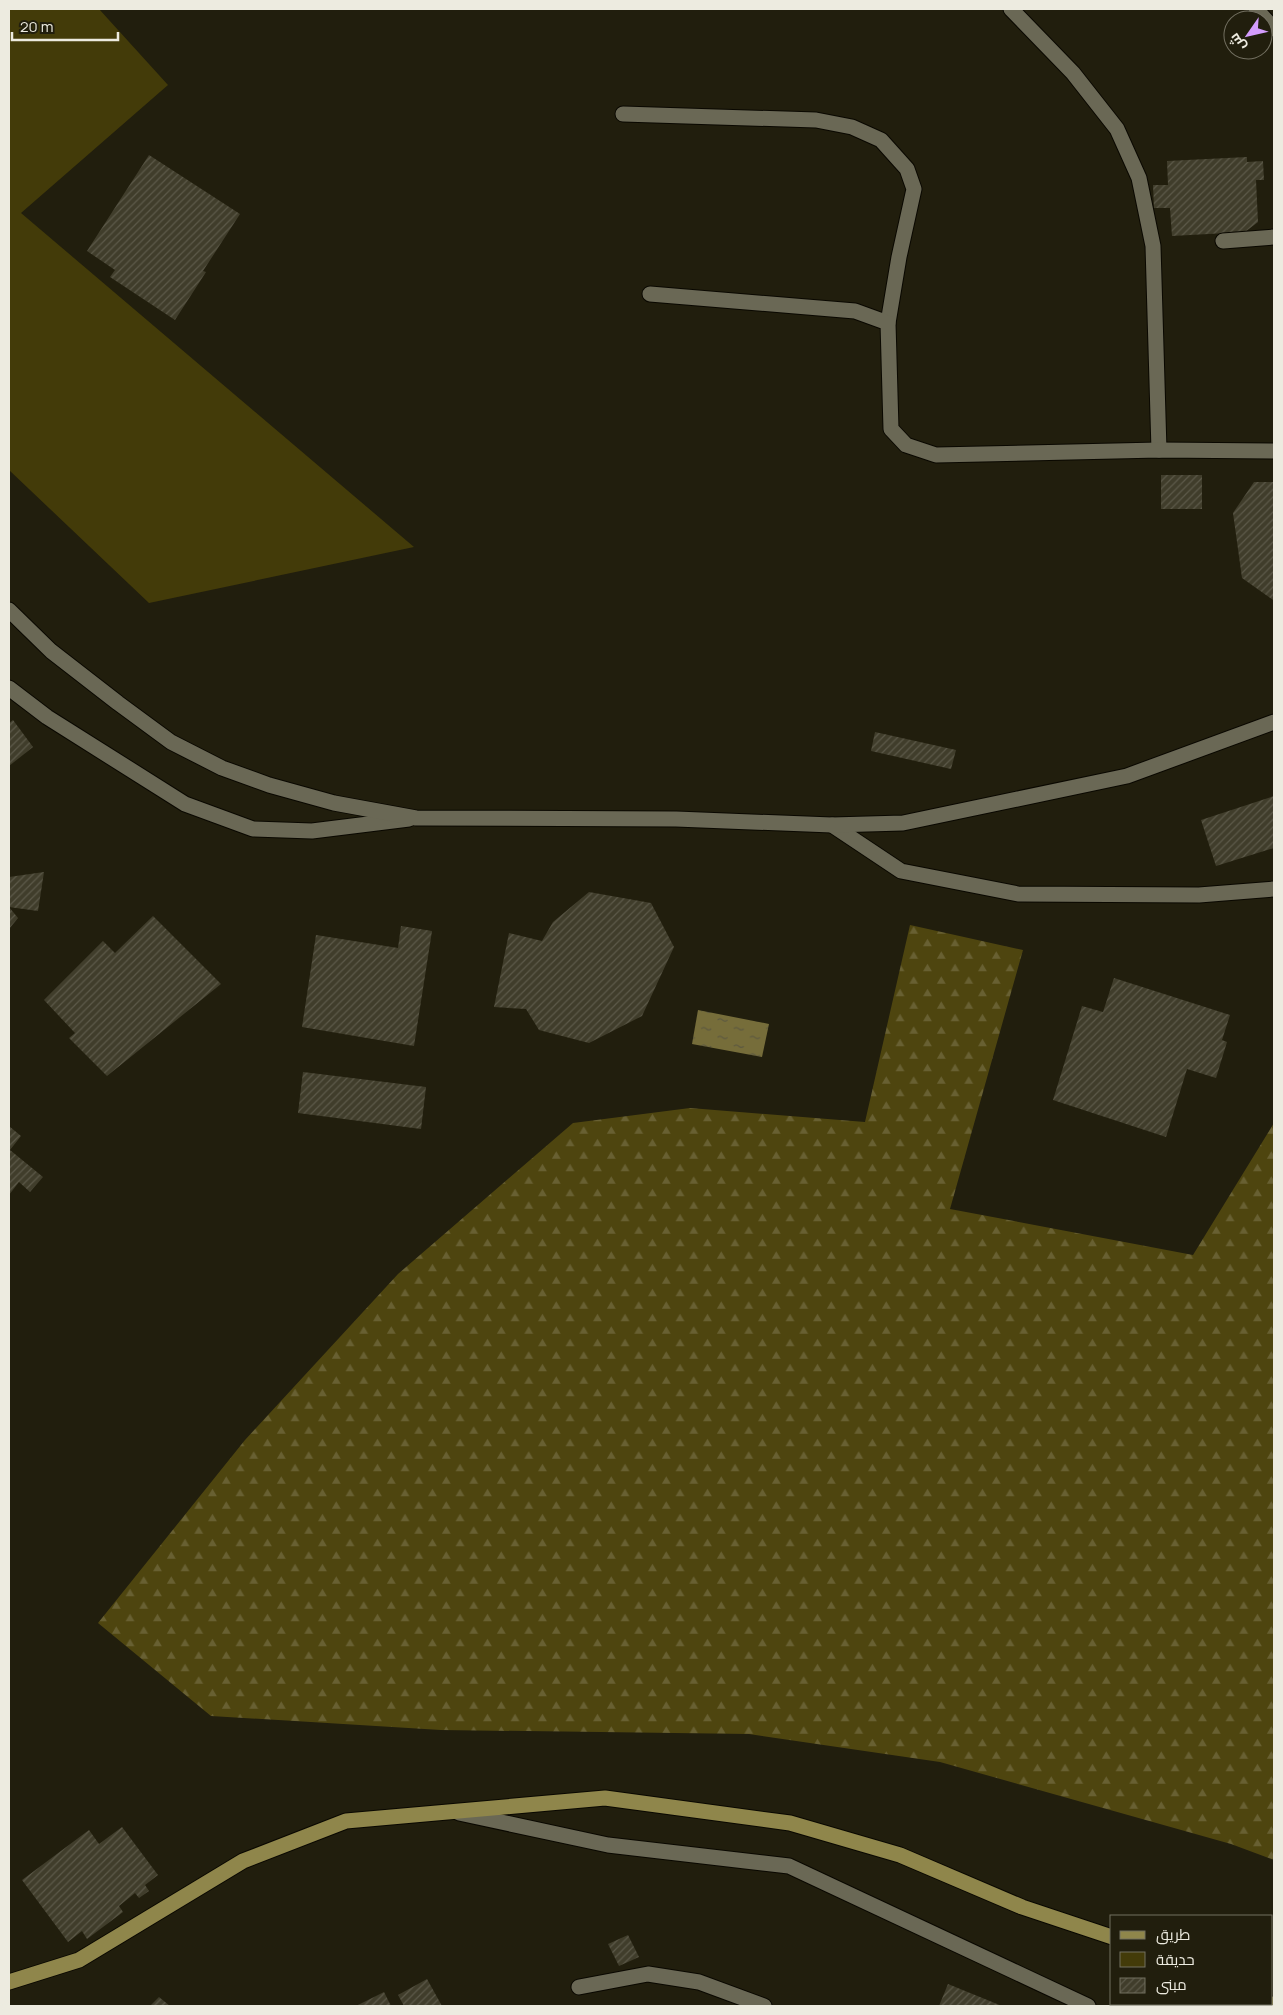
<svg xmlns="http://www.w3.org/2000/svg" width="1283" height="2015" viewBox="0 0 1283 2015" font-family="Manrope,Cairo,sans-serif">
  <style>
    .green { fill: #433b09 }
    .forest { fill: url(#forest-firs) }
    .water { fill: url(#water-ripples) }
    .building { fill: url(#building-hatch) }
    .lines { fill: none; stroke-linecap: round; stroke-linejoin: round }
    .service-casing { stroke: #0a0800; stroke-width: 17 }
    .minor-casing { stroke: #0a0800; stroke-width: 17 }
    .tertiary-casing { stroke: #0a0800; stroke-width: 17 }
    .primary-casing { stroke: #0a0800; stroke-width: 17 }
    .service { stroke: #6a6855; stroke-width: 15 }
    .minor { stroke: #6a6855; stroke-width: 15 }
    .tertiary { stroke: #6a6855; stroke-width: 15 }
    .primary { stroke: #8f864b; stroke-width: 15 }
  </style>
  <defs>
    <pattern id="forest-firs" width="22" height="20" patternUnits="userSpaceOnUse" patternTransform="scale(1.25)"><rect width="22" height="20" fill="#4e450f"/><path d="M5 1l3.5 6h-7zM16 11l3.5 6h-7z" fill="#686032"/></pattern>
    <pattern id="water-ripples" width="26" height="14" patternUnits="userSpaceOnUse" patternTransform="scale(1.25)"><rect width="26" height="14" fill="#766d3a"/><path d="M2 4q2-2 4 0t4 0M15 11q2-2 4 0t4 0" fill="none" stroke="#5c583f"/></pattern>
    <pattern id="building-hatch" width="6" height="6" patternUnits="userSpaceOnUse" patternTransform="scale(1.25)"><rect width="6" height="6" fill="#403d2b"/><path d="M-1 1l2-2M0 6l6-6M5 7l2-2" fill="none" stroke="#5c5949"/></pattern>
  </defs>
  <rect width="100%" height="100%" fill="#211e0d"/>
  <!-- green -->
  <path class="green" d="M9,9H99L168,85L21,213L414,547L149,603L9,470Z"/>
  <!-- forest -->
  <path class="forest" d="M910,925L1023,950L950,1209L1193,1255L1274,1123V1860L1231,1844L940,1762L749,1734L441,1730L211,1716L98,1623L245,1440L398,1274L573,1123L690,1108L865,1122Z"/>
  <!-- water -->
  <path class="water" d="M698,1010L769,1024L762,1057L692,1044Z"/>
  <!-- building -->
  <g class="building">
    <path d="M149,155L240,214L203,271L206,272L175,320L110,277L115,270L87,251Z"/>
    <path d="M1247,157V162L1263,161L1264,180H1256L1258,222L1245,232L1172,236L1170,208H1154L1153,185H1168L1167,161Z"/>
    <rect x="1161" y="475" width="41" height="34"/>
    <path d="M1254,482H1274V600H1273L1242,578L1233,513Z"/>
    <path d="M13,720L33,747L9,766V723Z"/>
    <path d="M875,732L956,750L951,769L871,751Z"/>
    <path d="M1274,796V848L1216,866L1201,820Z"/>
    <path d="M44,872L38,911L9,907V877Z"/>
    <path d="M589,892L651,903L674,947L642,1016L589,1043L539,1030L526,1009L494,1007L509,933L542,941L553,922Z"/>
    <path d="M9,907L18,918L9,929Z"/>
    <path d="M153,916L221,984L107,1076L69,1038L75,1033L44,1000L103,941L115,953Z"/>
    <path d="M401,926L432,931L414,1046L302,1027L316,935L398,948Z"/>
    <path d="M1114,978L1230,1015L1222,1040L1227,1042L1216,1078L1187,1069L1166,1137L1053,1100L1082,1006L1103,1012Z"/>
    <path d="M303,1072L426,1087L421,1129L298,1113Z"/>
    <path d="M9,1126L21,1136L10,1150L43,1177L30,1192L19,1182L9,1195Z"/>
    <path d="M122,1827L158,1875L145,1885L149,1891L139,1898L135,1893L119,1906L123,1912L87,1939L82,1931L68,1942L22,1880L89,1830L99,1844Z"/>
    <path d="M628,1935L639,1957L619,1966L608,1944Z"/>
    <path d="M427,1979L442,2006H404L398,1995Z"/>
    <path d="M948,1984L1002,2006H939Z"/>
    <path d="M384,1992L391,2006H356Z"/>
    <path d="M159,1997L170,2006H150Z"/>
  </g>
  <g class="lines">
    <defs>
      <path id="service" d="M9,688L47,717L185,804L253,829L312,831L409,819"/>
      <g id="minor">
        <path d="M1011,9L1073,73L1117,129L1139,178L1153,246L1159,450"/>
        <path d="M623,114L816,120L852,127L881,140L907,169L914,189L899,257L888,323"/>
        <path d="M1223,241L1274,237"/>
        <path d="M650,294L855,311L888,323L891,429L906,445L936,455L1159,450L1274,451"/>
        <path d="M832,825L901,871L1018,894L1199,895L1274,889"/>
        <path d="M459,1813L608,1845L789,1866L1088,2006"/>
        <path d="M579,1987L648,1974L699,1982L764,2006"/>
      </g>
      <g id="tertiary">
        <path d="M1256,9L1274,29"/>
        <path d="M9,610L51,651L118,703L171,742L222,768L269,785L334,803L416,818L676,819L832,825L903,823L1127,776L1274,722"/>
      </g>
      <g id="primary">
        <path d="M9,1982L79,1960L243,1861L346,1821L605,1798L790,1823L900,1855L1022,1907L1112,1937"/>
        <path d="M1272,2004L1274,2005"/>
      </g>
    </defs>
    <!-- service casing -->
    <use href="#service" class="service-casing"/>
    <!-- minor casing -->
    <use href="#minor" class="minor-casing"/>
    <!-- tertiary casing -->
    <use href="#tertiary" class="tertiary-casing"/>
    <!-- primary casing -->
    <use href="#primary" class="primary-casing"/>
    <!-- service -->
    <use href="#service" class="service"/>
    <!-- minor -->
    <use href="#minor" class="minor"/>
    <!-- tertiary -->
    <use href="#tertiary" class="tertiary"/>
    <!-- primary -->
    <use href="#primary" class="primary"/>
  </g>
  <!-- border -->
  <rect width="1283" height="2015" fill="none" stroke="#edebe0" stroke-width="20"/>
  <!-- legend -->
  <rect x="1110" y="1915" width="162" height="90" fill="#211e0d" stroke="#737061"/>
  <rect x="1120" y="1931" width="25" height="8" fill="#8f864b" stroke="#737061"/>
  <text x="1156" y="1940" font-size="15" fill="#edebe0">طريق</text>
  <rect x="1120" y="1952" width="25" height="15" fill="#433b09" stroke="#737061"/>
  <text x="1156" y="1965" font-size="15" fill="#edebe0">حديقة</text>
  <rect x="1120" y="1978" width="25" height="15" fill="url(#building-hatch)" stroke="#737061"/>
  <text x="1156" y="1990" font-size="15" fill="#edebe0">مبنى</text>
  <!-- north arrow -->
  <g transform="translate(1248 35) rotate(236)"><circle r="24" fill="#211e0d" stroke="#737061"/>
  <path d="M0-4L9 19L0 12L-9 19Z" fill="#d39cfc"/>
  <text y="-8" font-size="14" font-weight="bold" text-anchor="middle" fill="#edebe0">ش</text>
  </g>
  <!-- scale -->
  <path d="M12 32v8h106v-8" fill="none" stroke="#edebe0" stroke-width="2.5"/>
  <text x="20" y="32" font-size="15" fill="#edebe0" stroke="#211e0d" stroke-width="4" paint-order="stroke">20 m</text>
</svg>
